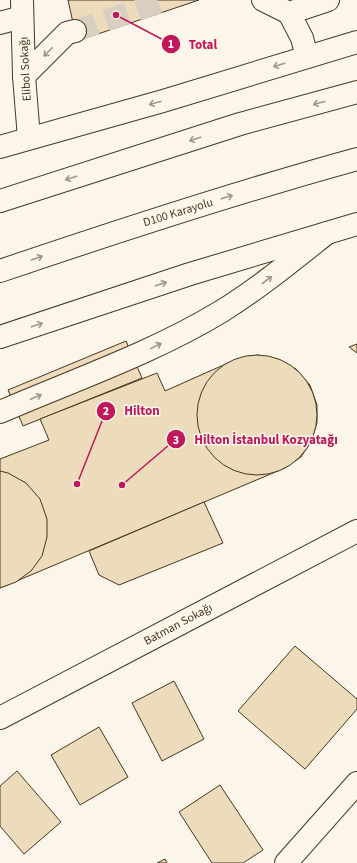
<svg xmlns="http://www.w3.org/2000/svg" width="357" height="863" viewBox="0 0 357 863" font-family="'Source Sans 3',sans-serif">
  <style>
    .building { fill: #ecdcbc; stroke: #4a3520 }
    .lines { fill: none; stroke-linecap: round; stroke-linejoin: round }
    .minor-tunnel { stroke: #d8cfc1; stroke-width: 22; stroke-dasharray: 22 11; stroke-linecap: butt }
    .minor-casing { stroke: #4a3520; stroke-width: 24 }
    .highway-casing { stroke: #4a3520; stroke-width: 24 }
    .minor { stroke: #fbf6e9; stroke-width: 22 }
    .highway { stroke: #fbf6e9; stroke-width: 22 }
    .oneway { stroke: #a29684 }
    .labels { text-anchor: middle; stroke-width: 3; stroke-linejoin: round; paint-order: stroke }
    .street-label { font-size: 12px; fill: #4a3520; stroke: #fbf6e9 }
    .leader { fill: none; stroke: #c2185b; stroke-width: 1.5 }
    .callout-dot { fill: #c2185b; stroke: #fbf6e9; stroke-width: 1.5 }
    .mark-label { font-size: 12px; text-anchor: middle; font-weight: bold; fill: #fff }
    .callout-label { font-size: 13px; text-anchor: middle; font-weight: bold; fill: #c2185b; stroke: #fbf6e9; stroke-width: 3; stroke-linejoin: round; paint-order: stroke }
  </style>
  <rect width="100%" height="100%" fill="#fbf6e9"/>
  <!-- building -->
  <g class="building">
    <path d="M68,0H199L77,41Z"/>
    <path d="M126,341L142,378L23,426L8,390Z"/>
    <path d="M357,344V353L349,347Z"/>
    <path d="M258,355L278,359L296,369L310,385L317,405V423L311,442L301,457L285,468L0,588V459L49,440L40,419L157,373L165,391L237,359Z"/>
    <circle cx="257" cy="415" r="60"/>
    <path d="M0,471L8,473L26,483L40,499L47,519V537L42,556L31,571L16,582L0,588Z"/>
    <path d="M204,502L223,543L119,585L99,575L89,551Z"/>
    <path d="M295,646L357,699V709L305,769L238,711Z"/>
    <path d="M174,681L204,739L162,761L132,703Z"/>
    <path d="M99,727L128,777L80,805L51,755Z"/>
    <path d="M17,771L61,822L24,854L0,826V786Z"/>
    <path d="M220,785L263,850L243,863H212L179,812Z"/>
    <path d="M165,859L167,863H157Z"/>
  </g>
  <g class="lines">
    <!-- minor-tunnel -->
    <path class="minor-tunnel" d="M75,31L166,0"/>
    <defs>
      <g id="minor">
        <path d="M22,0L24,76L29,138"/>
        <path d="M263,0L289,13L302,38L307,57"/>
        <path d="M289,13L328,0"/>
        <path d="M0,23L22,17"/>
        <path d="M24,76L67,33L75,31"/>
        <path d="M0,412C74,380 153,353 222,311C259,288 293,260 327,233"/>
        <path d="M0,718L357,531"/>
        <path d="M286,863L357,783"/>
      </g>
      <g id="highway">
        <path d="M0,147L163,101L357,42"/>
        <path d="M0,201L240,124L357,92"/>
        <path d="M0,271C118,231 237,192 357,159"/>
        <path d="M0,337L190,274L357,224"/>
      </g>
    </defs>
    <!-- minor casing -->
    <use href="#minor" class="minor-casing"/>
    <!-- highway casing -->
    <use href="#highway" class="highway-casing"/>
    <!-- minor -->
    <use href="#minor" class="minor"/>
    <!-- highway -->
    <use href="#highway" class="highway"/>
  </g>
  <!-- one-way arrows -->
  <defs><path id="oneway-shaft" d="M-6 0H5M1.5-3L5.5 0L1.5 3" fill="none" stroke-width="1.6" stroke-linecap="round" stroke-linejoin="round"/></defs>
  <g class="oneway">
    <use href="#oneway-shaft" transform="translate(48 52) rotate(135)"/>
    <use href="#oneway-shaft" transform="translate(279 65) rotate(163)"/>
    <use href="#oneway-shaft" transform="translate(155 103) rotate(165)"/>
    <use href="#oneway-shaft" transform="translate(319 103) rotate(165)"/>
    <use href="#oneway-shaft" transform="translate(195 139) rotate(162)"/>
    <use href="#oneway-shaft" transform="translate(71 178) rotate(162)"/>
    <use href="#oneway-shaft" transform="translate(227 197) rotate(-17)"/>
    <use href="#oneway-shaft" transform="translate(37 258) rotate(-19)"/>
    <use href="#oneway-shaft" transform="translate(267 280) rotate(-37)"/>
    <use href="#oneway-shaft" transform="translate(161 284) rotate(-18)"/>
    <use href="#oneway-shaft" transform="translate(37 325) rotate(-18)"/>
    <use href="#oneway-shaft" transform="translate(156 346) rotate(-26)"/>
    <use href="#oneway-shaft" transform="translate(36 397) rotate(-23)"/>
  </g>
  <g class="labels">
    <!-- street labels -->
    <g class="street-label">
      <text transform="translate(25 69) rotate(-93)" y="4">Elibol Sokağı</text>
      <text transform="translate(178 212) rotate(-17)" y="4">D100 Karayolu</text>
      <text transform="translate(178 624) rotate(-28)" y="4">Batman Sokağı</text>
    </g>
  </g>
  <!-- callouts -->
  <path class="leader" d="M116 15L171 44M77 484L106 411M122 485L176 439"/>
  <g class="callout-dot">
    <circle cx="116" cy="15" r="4"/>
    <circle cx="77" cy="484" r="4"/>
    <circle cx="122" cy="485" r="4"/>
    <circle cx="171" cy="44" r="10"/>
    <circle cx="106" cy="411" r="10"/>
    <circle cx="176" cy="439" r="10"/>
  </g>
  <g class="mark-label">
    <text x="171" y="48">1</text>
    <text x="106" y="415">2</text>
    <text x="176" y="444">3</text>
  </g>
  <g class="callout-label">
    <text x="203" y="49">Total</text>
    <text x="142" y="415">Hilton</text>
    <text x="266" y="444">Hilton İstanbul Kozyatağı</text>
  </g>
</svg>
